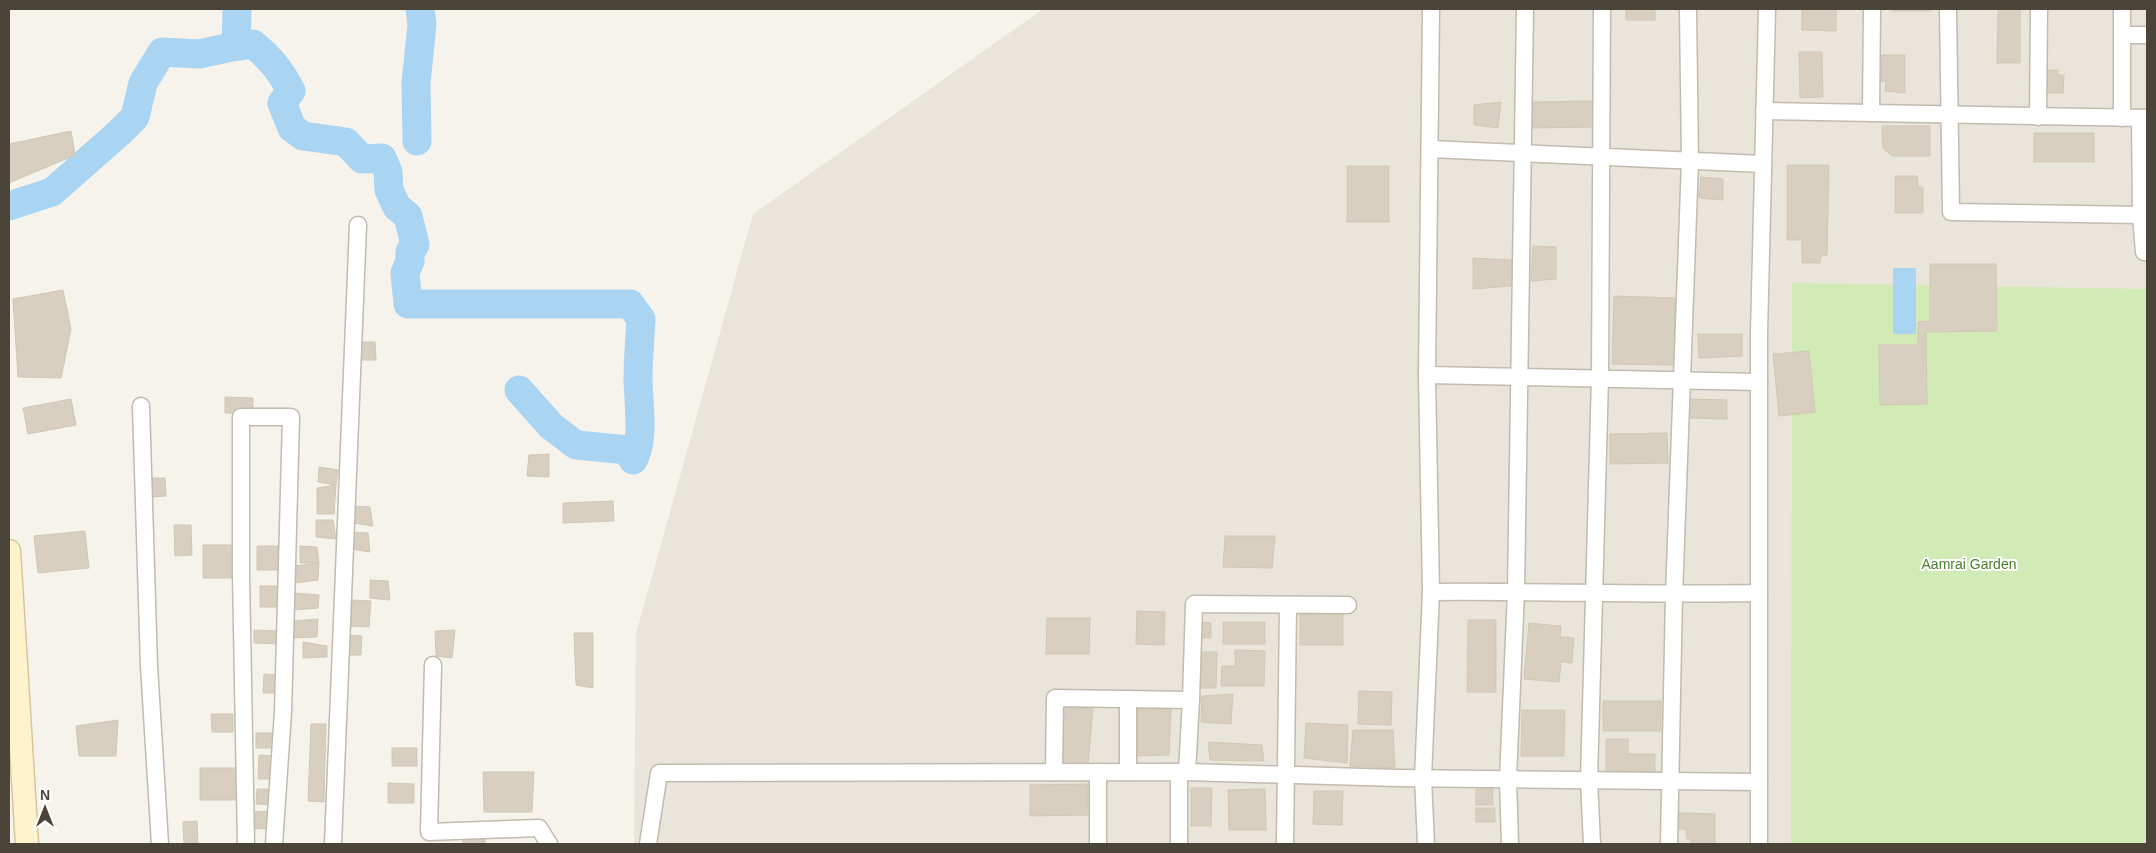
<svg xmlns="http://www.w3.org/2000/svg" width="2156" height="853" viewBox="0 0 2156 853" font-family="Arial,sans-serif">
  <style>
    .residential { fill: #eae5da }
    .green { fill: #d2eab5 }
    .water { fill: #a9d4f2 }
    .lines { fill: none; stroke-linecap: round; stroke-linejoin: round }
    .river { stroke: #a9d4f2; stroke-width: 29 }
    .building { fill: #d8cfc1; stroke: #d3c7b4 }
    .street-casing { stroke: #c2bbae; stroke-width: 19 }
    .secondary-casing { stroke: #d6c79b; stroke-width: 25 }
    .street { stroke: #fff; stroke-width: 16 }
    .secondary { stroke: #fff3cd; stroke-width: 22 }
    .labels { text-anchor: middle; stroke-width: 4; stroke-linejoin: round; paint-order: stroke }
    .park-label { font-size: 14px; fill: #4a7f2a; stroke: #fff }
  </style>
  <rect width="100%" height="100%" fill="#f6f3ec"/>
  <!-- residential -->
  <path class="residential" d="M1043,9H2147V844H634L636,634L753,214Z"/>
  <!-- green -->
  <path class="green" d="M1792,283L2147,289V844H1791Z"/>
  <!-- water -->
  <rect class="water" x="1893" y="268" width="23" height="66"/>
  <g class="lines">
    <!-- river -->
    <g class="river">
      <path d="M240,46L253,44C270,58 281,71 291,91L282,103L292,128L303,136L346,142L362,159L382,158L388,172L389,190L397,207L408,216L415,245L410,252V261L405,273L408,304H630L641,319C640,339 638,359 638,378C638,400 645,441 633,460L628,450L576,445L551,426L519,390"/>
      <path d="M417,141L416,83L422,24L420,9"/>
      <path d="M9,206L52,192L120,132L135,117L143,83L162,52L199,54L236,46L237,9"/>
    </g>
  </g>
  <!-- building -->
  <g class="building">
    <rect x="1626" y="9" width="29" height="11"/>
    <path d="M1802,9H1836V31L1802,30Z"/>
    <rect x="1892" y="9" width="39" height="2"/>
    <path d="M1998,9H2020V63H1997Z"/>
    <path d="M1799,52H1822L1823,97L1800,98Z"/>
    <path d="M1882,55H1905V93L1885,91L1886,81L1881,82Z"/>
    <path d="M2048,70H2058V75H2064L2063,93H2047Z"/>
    <path d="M1594,101V127L1533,128V102Z"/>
    <path d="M1501,102L1498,128L1474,125V105Z"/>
    <path d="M1882,126H1930V156H1892L1883,148Z"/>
    <path d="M71,131L75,155L9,183V144Z"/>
    <rect x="2034" y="133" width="60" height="29"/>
    <path d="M1787,165H1829L1827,255L1821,256L1820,263H1802V240H1787Z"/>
    <rect x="1347" y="166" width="42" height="56"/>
    <path d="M1895,176H1917L1918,187H1923V213H1895Z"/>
    <path d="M1701,177L1723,179V200L1699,198Z"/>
    <path d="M1533,246L1556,247V279L1531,281Z"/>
    <path d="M1473,258L1512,260L1511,286L1473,289Z"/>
    <path d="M1930,264H1996L1997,331L1926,332L1927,404L1880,405L1879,345H1918V322L1930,321Z"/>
    <path d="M63,290L71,329L61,378L18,377L13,299Z"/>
    <path d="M1614,296L1675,298V365L1612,364Z"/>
    <path d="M1698,334H1742V356L1699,358Z"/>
    <path d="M361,342H375L376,360H361Z"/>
    <path d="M1809,351L1815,412L1779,416L1773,354Z"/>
    <path d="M225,397L253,398V414L225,413Z"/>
    <path d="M71,399L76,425L28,434L23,408Z"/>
    <path d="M1688,399L1727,400V419L1688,418Z"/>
    <path d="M1667,433L1668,463L1610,464V434Z"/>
    <path d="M549,454V477L527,476L529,455Z"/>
    <path d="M319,467L338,470L336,485L318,482Z"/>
    <path d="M152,478H165L166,496L152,497Z"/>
    <path d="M336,485L334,514H317V488Z"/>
    <path d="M613,501L614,521L563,523V503Z"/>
    <path d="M353,506L370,507L373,526L353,523Z"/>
    <path d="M316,520H333L336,539L316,537Z"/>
    <path d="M174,525H191L192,555L175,556Z"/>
    <path d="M85,531L89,568L38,573L34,536Z"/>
    <path d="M351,532L368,533L370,552L351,549Z"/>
    <path d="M1225,536H1275L1272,568L1223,567Z"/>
    <path d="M203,545H234L235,578H203Z"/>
    <path d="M257,546H279L280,570H257Z"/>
    <path d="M300,546L317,547L319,563H300Z"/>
    <path d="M319,563L318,580L295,583V566Z"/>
    <path d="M370,580L388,581L390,600L370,598Z"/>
    <rect x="260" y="586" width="19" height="21"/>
    <path d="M294,593L319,595L318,608L294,610Z"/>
    <path d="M351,600L371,601L369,627L349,626Z"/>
    <path d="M1137,611L1165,612L1164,645L1136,644Z"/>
    <rect x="1300" y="614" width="43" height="31"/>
    <path d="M1047,618H1090L1089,654H1046Z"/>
    <path d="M318,619L317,637L292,638V621Z"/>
    <path d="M1468,620H1496V692H1467Z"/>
    <path d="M1202,622L1211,623V638H1201Z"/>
    <rect x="1223" y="622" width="42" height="22"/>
    <path d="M1529,623L1561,626L1560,637L1574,638L1572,663L1561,662L1559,682L1524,679Z"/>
    <path d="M254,630L281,631V644L254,643Z"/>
    <path d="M455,630L452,658L436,656L435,631Z"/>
    <path d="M574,633H593V688L576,685Z"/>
    <path d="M347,635L362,636L361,655H346Z"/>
    <path d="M303,642L327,646V657L303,658Z"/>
    <path d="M1235,650L1265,651L1264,686H1221L1222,666H1235Z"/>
    <path d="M1197,652H1217L1216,688H1197Z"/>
    <path d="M264,674L278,675L277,693H263Z"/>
    <path d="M1359,691L1392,692L1391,725L1358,724Z"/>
    <path d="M1233,694L1231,724L1201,722L1202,696Z"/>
    <rect x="1603" y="701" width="58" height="30"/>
    <path d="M1061,707L1093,709L1088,765L1061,766Z"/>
    <path d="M1136,709H1171L1169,755L1133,756Z"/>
    <path d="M1522,710H1565L1564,756H1521Z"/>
    <path d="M211,714H233V732H212Z"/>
    <path d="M118,720L116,756H79L76,726Z"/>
    <path d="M1306,723L1348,725L1347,763L1304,758Z"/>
    <path d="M311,724H326L324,802L308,801Z"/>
    <path d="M1353,730H1393L1395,768L1350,766Z"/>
    <rect x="256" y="733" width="20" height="15"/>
    <path d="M1606,739H1628V754H1655V772H1606Z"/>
    <path d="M1208,742L1262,745L1264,761L1210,760Z"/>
    <rect x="392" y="748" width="25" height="18"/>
    <path d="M259,755L275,756V779H258Z"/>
    <rect x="200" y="768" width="37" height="32"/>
    <path d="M483,772H534L532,812H484Z"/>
    <path d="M388,783L414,784V803H388Z"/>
    <path d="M1088,784V815L1030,816V785Z"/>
    <path d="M1191,788H1212L1211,826H1191Z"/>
    <path d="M257,789H273V805L256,804Z"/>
    <path d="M1265,789L1266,830H1229L1228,790Z"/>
    <rect x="1476" y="789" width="17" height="16"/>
    <path d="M1314,791H1343L1342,825L1313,824Z"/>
    <rect x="1476" y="808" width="19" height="14"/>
    <path d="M271,811V828L254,829L253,812Z"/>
    <path d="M1679,813L1715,814V844H1691V840L1687,839L1686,829H1679Z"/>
    <path d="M197,821L198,844H184L183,822Z"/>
    <path d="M485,838V844H463V840Z"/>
  </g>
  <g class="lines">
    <defs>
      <g id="street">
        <path d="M1948,9L1951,212L2141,215L2140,118"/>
        <path d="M2122,9V118"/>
        <path d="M2122,35H2147"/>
        <path d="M1764,111L2147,118"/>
        <path d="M1871,113L1872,9"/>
        <path d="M2038,117L2039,9"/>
        <path d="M1430,149L1763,164"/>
        <path d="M2141,215L2144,252H2147"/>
        <path d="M1427,375L1759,382"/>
        <path d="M141,406L149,666L160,844"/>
        <path d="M1431,592C1540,591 1650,595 1759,593"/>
        <path d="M433,665L429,832L539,828L549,844"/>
        <path d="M1191,700L1194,604L1348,605"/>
        <path d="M1054,772L1055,698L1191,700L1187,772"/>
        <path d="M1128,772V699"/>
        <path d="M1179,772V844"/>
        <path d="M246,844L241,574V417H291L283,712L274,844"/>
        <path d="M333,844L358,225"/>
        <path d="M648,844L659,773L1187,772L1398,778L1759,782"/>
        <path d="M1098,844V772"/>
        <path d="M1285,844L1288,605"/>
        <path d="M1426,844L1423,778L1431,592L1427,375L1431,9"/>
        <path d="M1510,844L1508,779L1516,591L1525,9"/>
        <path d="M1592,844L1589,780L1600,378L1602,9"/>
        <path d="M1669,844L1674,595L1690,161L1688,9"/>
        <path d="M1759,844V334L1767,9"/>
      </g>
      <path id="secondary" d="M9,551L27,844"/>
    </defs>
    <!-- street casing -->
    <use href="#street" class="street-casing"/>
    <!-- secondary casing -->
    <use href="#secondary" class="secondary-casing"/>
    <!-- street -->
    <use href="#street" class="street"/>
    <!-- secondary -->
    <use href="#secondary" class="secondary"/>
  </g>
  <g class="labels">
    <!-- park labels -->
    <g class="park-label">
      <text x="1969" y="569">Aamrai Garden</text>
    </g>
  </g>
  <!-- border -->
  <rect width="2156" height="853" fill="none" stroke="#4b4439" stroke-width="20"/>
  <!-- north arrow -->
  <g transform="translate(45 808)" stroke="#ffffff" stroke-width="4" paint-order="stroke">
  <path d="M0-4L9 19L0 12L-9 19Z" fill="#4b4439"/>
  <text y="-8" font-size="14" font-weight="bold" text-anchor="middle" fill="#4b4439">N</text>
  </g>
</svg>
